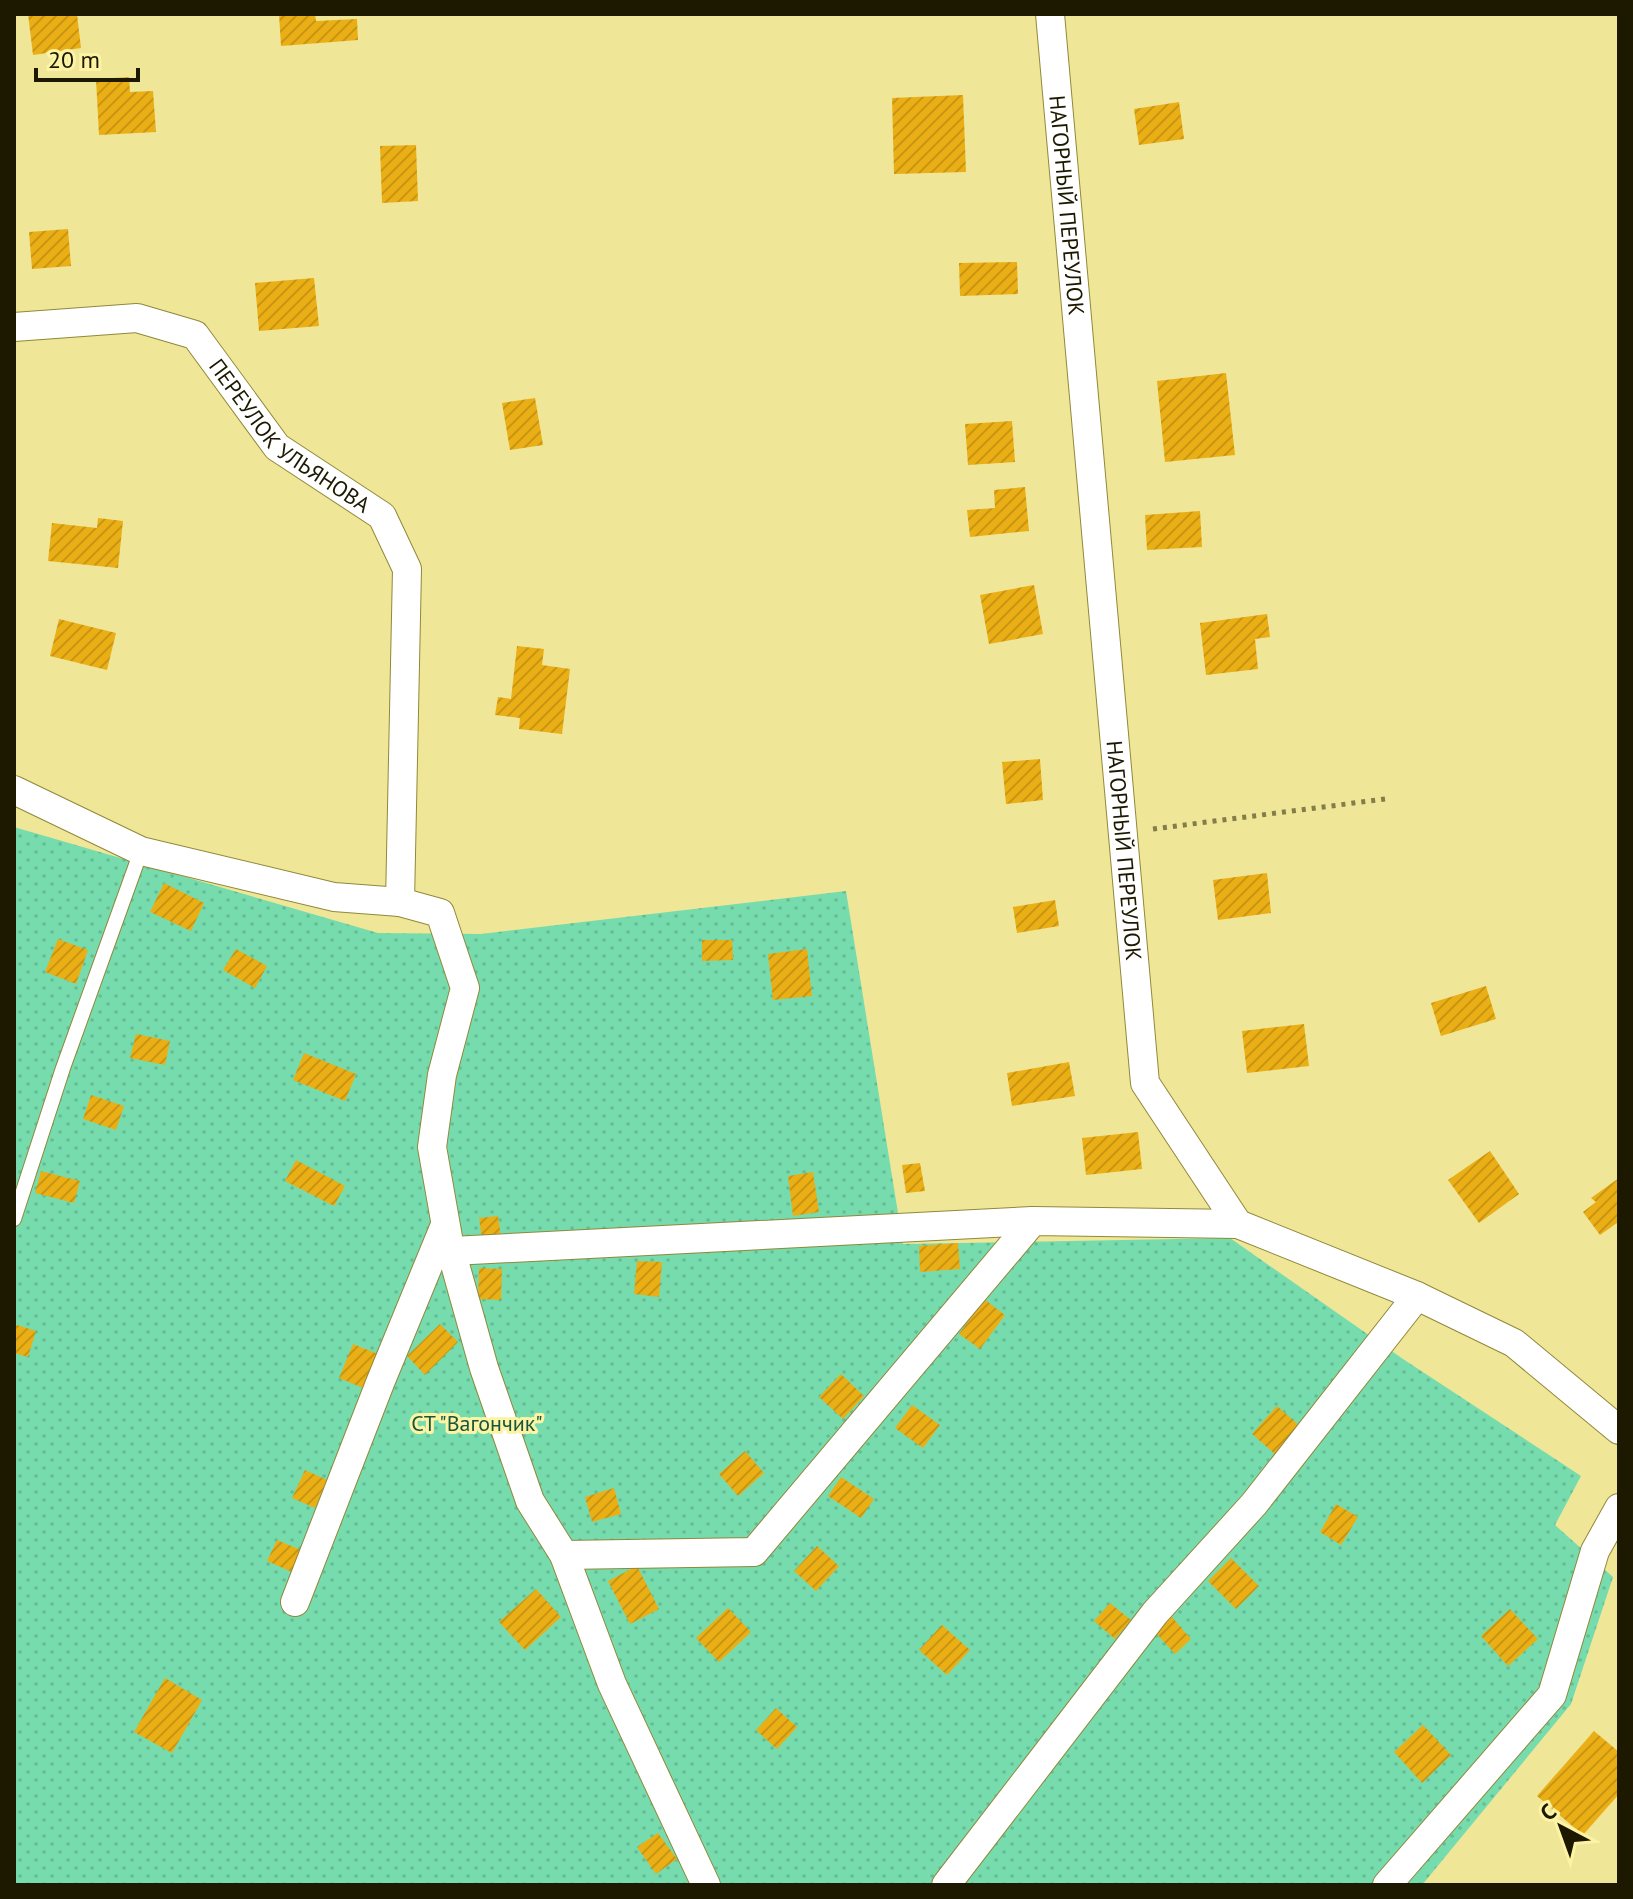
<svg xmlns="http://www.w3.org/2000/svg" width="1633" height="1899" viewBox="0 0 1633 1899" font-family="'PT Sans',sans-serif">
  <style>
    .grass { fill: url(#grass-dots) }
    .building { fill: url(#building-hatch) }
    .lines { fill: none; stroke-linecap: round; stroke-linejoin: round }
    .lane-casing { stroke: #91883a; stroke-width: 16 }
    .street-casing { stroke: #91883a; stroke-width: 30 }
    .path { stroke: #837d49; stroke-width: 5; stroke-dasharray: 4 6; stroke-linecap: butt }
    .lane { stroke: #fff; stroke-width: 14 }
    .street { stroke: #fff; stroke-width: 28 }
    .labels { text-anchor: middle; stroke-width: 6; stroke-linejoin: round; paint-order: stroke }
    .street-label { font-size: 22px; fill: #1d1900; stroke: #fcf4a4 }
    .park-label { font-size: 22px; fill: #17553c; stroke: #fcf4a4 }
  </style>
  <defs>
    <pattern id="grass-dots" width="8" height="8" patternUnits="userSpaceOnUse" patternTransform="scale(2)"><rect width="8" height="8" fill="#76dcae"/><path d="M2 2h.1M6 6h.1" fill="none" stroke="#66bc94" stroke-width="1.8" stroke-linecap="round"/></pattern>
    <pattern id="building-hatch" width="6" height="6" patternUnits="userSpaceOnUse" patternTransform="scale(2)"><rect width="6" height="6" fill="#ebaf16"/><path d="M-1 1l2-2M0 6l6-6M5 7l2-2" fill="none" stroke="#c99613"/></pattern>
  </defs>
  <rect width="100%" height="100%" fill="#efe697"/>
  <!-- grass -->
  <path class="grass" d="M14,827L378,933L481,934L846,891L903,1244L1230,1238L1403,1359L1581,1476L1555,1525L1613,1577L1571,1704L1422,1885H14Z"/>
  <!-- building -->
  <g class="building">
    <path d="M28,14H77L81,48L33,55Z"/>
    <path d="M279,14H315L316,21L357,19L358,40L281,46Z"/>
    <path d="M129,77L130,92L153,91L156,132L99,135L96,79Z"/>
    <path d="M963,95L966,172L894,174L892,98Z"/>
    <path d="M1179,102L1184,139L1139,145L1134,109Z"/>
    <path d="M416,145L418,201L382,203L380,146Z"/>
    <path d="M68,229L71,266L32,269L29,232Z"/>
    <path d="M1017,262L1018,294L960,296L959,263Z"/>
    <path d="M314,278L319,326L259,331L255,283Z"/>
    <path d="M1226,373L1235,455L1165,462L1157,381Z"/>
    <path d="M535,398L543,445L510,450L502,403Z"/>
    <path d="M1012,421L1015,462L968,465L965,424Z"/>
    <path d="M1025,487L1029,531L970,537L967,510L995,508L994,490Z"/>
    <path d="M1200,511L1202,547L1147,550L1145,515Z"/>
    <path d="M98,518L123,521L118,568L48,561L52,523L97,528Z"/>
    <path d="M1034,585L1043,634L989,644L980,595Z"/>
    <path d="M1267,614L1270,637L1255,639L1258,669L1206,675L1200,623Z"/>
    <path d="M59,619L116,633L107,670L50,656Z"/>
    <path d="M517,646L544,649L542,665L570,669L562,734L519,729L520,718L495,715L498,697L511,699Z"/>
    <path d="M1040,759L1043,800L1006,804L1002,762Z"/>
    <path d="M1267,873L1271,913L1218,920L1213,880Z"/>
    <path d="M164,883L204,903L191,931L150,912Z"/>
    <path d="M1055,900L1059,926L1017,933L1013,907Z"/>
    <path d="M58,939L88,950L76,984L45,972Z"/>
    <path d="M702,940H732L733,960L702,961Z"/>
    <path d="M236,949L267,966L255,988L223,970Z"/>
    <path d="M807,949L812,996L773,1000L768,954Z"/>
    <path d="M1486,986L1496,1019L1441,1036L1431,1003Z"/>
    <path d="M1304,1024L1309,1066L1247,1073L1242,1031Z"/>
    <path d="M136,1034L170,1041L165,1065L130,1058Z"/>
    <path d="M304,1053L356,1074L345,1101L293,1080Z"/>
    <path d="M1069,1062L1075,1096L1012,1106L1007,1073Z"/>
    <path d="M91,1095L124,1106L116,1130L83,1119Z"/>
    <path d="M1138,1132L1142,1169L1086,1175L1082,1138Z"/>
    <path d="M1490,1151L1519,1194L1479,1223L1448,1180Z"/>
    <path d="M296,1160L345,1186L334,1206L285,1181Z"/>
    <path d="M920,1163L925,1191L906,1193L902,1165Z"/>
    <path d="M41,1171L80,1181L74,1203L35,1193Z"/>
    <path d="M813,1172L819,1212L793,1216L788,1176Z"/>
    <path d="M1619,1178V1225L1617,1223L1600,1235L1583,1212L1596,1202L1591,1198Z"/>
    <path d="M498,1216L501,1237L482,1239L479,1218Z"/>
    <path d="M958,1243L960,1269L920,1272L919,1246Z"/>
    <path d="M637,1261L662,1262L659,1297L634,1294Z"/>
    <path d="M479,1268L502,1269L501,1300L478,1299Z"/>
    <path d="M984,1299L1005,1315L980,1349L959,1334Z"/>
    <path d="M14,1324L36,1331L28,1357L14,1353Z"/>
    <path d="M440,1324L458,1342L425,1375L407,1356Z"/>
    <path d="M353,1344L378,1354L363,1388L339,1378Z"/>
    <path d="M841,1374L864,1396L843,1419L819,1397Z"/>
    <path d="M912,1405L940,1425L923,1448L895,1428Z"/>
    <path d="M1277,1406L1301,1427L1277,1456L1252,1434Z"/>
    <path d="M745,1451L764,1473L738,1496L719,1474Z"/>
    <path d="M305,1470L327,1480L315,1508L292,1498Z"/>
    <path d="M841,1477L874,1499L861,1518L828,1496Z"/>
    <path d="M614,1488L621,1514L592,1522L585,1497Z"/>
    <path d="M1336,1504L1358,1517L1341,1545L1320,1532Z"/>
    <path d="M277,1540L301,1550L292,1572L267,1561Z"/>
    <path d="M817,1546L839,1566L816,1591L794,1571Z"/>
    <path d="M1231,1558L1259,1586L1236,1609L1208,1581Z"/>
    <path d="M637,1566L659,1609L630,1624L608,1581Z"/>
    <path d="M536,1589L561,1617L525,1650L499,1622Z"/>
    <path d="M1110,1603L1131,1620L1115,1639L1094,1621Z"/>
    <path d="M728,1608L751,1632L719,1662L696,1638Z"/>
    <path d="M1510,1609L1538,1639L1508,1666L1481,1636Z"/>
    <path d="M1171,1616L1191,1639L1175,1654L1153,1630Z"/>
    <path d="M942,1625L970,1650L947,1675L919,1650Z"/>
    <path d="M165,1678L202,1700L172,1753L134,1732Z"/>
    <path d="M776,1708L797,1727L777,1749L756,1730Z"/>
    <path d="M1423,1725L1451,1755L1422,1783L1394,1752Z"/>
    <path d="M1594,1731L1619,1752V1794L1583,1835L1537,1796Z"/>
    <path d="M658,1833L677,1859L656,1874L637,1847Z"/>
  </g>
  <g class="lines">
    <defs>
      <path id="lane" d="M14,1219L63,1068L141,851"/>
      <g id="street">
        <path id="s1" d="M1050,14L1145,1083L1238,1224L1417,1296L1514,1343L1619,1430"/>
        <path id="s2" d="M14,327L137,318L195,335L277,447L382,516L407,569L400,902"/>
        <path d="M14,790L141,851L334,897L400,902L440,913L465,988L442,1075L432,1147L449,1243L484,1368L530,1501L564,1555L612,1684L706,1885"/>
        <path d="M452,1251L1033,1221"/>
        <path d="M564,1555L754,1552L1033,1221L1238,1224"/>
        <path d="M295,1602L380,1383L445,1225"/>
        <path d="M946,1885L1155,1613L1254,1504L1417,1296"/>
        <path d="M1387,1885L1552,1695L1595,1551L1619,1508"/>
      </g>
    </defs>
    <!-- lane casing -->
    <use href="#lane" class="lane-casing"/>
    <!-- street casing -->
    <use href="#street" class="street-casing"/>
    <!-- path -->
    <path class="path" d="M1153,829L1385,799"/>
    <!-- lane -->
    <use href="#lane" class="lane"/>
    <!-- street -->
    <use href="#street" class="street"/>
  </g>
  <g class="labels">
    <!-- street labels -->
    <g class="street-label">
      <text dy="8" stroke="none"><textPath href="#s1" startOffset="192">НАГОРНЫЙ ПЕРЕУЛОК</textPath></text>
      <text dy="8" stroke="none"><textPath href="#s2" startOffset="324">ПЕРЕУЛОК УЛЬЯНОВА</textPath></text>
      <text dy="8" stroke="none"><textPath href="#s1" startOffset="840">НАГОРНЫЙ ПЕРЕУЛОК</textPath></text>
    </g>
    <!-- park labels -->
    <g class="park-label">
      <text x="477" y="1431">СТ "Вагончик"</text>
    </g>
  </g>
  <!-- border -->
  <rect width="1633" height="1899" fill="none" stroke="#1d1900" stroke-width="32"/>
  <!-- north arrow -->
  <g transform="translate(1561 1827) rotate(319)" stroke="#fcf4a4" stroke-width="6" paint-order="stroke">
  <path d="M0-6L14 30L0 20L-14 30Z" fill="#1d1900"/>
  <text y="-12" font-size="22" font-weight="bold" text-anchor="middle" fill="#1d1900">С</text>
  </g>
  <!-- scale -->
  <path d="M36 68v12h102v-12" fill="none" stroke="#1d1900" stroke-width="4"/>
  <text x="48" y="68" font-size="24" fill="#1d1900" stroke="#fcf4a4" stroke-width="6" paint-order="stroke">20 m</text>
</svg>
